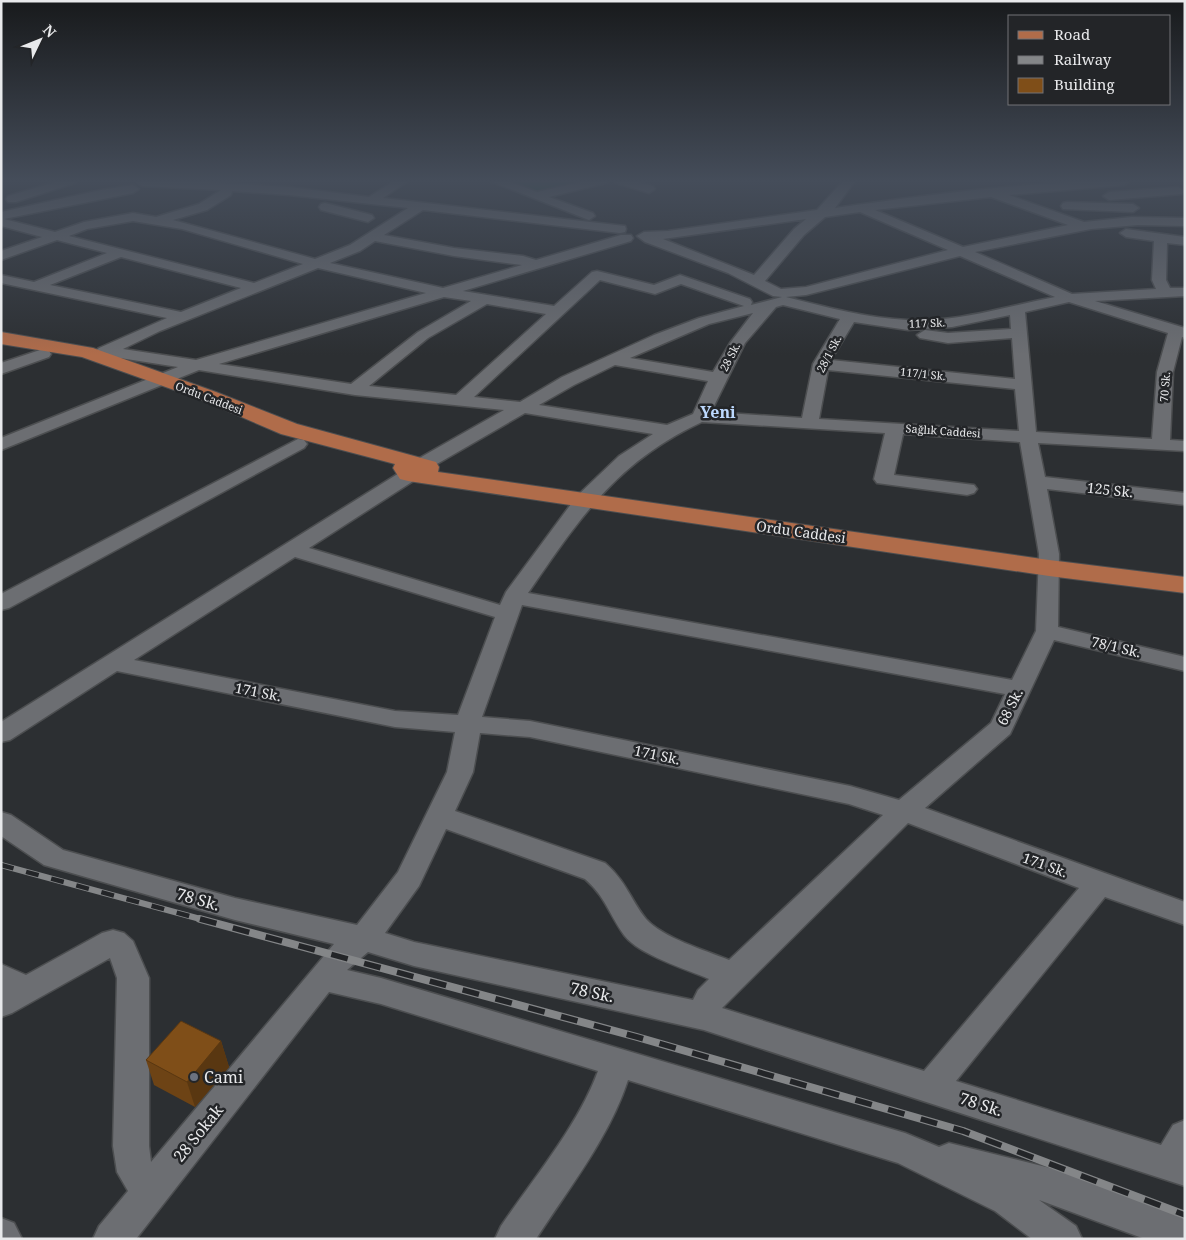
<svg xmlns="http://www.w3.org/2000/svg" width="1186" height="1240" viewBox="0 0 1186 1240" font-family="'Noto Serif',serif">
  <style>
    .green { fill: #104d34 }
    .lines { fill: none; stroke-linecap: round; stroke-linejoin: round }
    .minor-casing { stroke: #4c4e50; stroke-width: 3 }
    .major-casing { stroke: #4c4e50; stroke-width: 2 }
    .minor { fill: #6c6e72; fill-rule: evenodd }
    .major { fill: #b06c4a; fill-rule: evenodd }
    .rail-far1-casing { stroke: #848688; stroke-width: 6 }
    .rail-casing { stroke: #848688; stroke-width: 8 }
    .rail-far1 { stroke: #232528; stroke-width: 4.5; stroke-dasharray: 13; stroke-linecap: butt }
    .rail { stroke: #232528; stroke-width: 5.5; stroke-dasharray: 17; stroke-linecap: butt }
    .wall { fill: #6d4315 }
    .shaded-wall { fill: #593711 }
    .building { fill: #7f4e18; stroke: #593711 }
    .worship-dot { fill: #6b7280; stroke: #232528; stroke-width: 2 }
    .labels { text-anchor: middle; stroke-width: 5; stroke-linejoin: round; paint-order: stroke }
    .far-street-label { font-size: 11px; fill: #e8e9eb; stroke: #232528 }
    .street-label { font-size: 14px; fill: #e8e9eb; stroke: #232528 }
    .far-district-label { font-size: 16px; font-weight: bold; fill: #bcd8fd; stroke: #232528 }
    .near-street-label { font-size: 16px; fill: #e8e9eb; stroke: #232528 }
    .near-poi-label { font-size: 16px; fill: #e8e9eb; stroke: #232528; text-anchor: start }
  </style>
  <rect width="100%" height="100%" fill="#2c2f32"/>
  <!-- green -->
  <path class="green" d="M509,181H587L542,193Z"/>
  <g class="lines">
    <defs>
      <g id="minor">
        <path d="M59,181H77L75,183L16,202H8L6,199L8,196Z"/>
        <path d="M137,181H184L289,187L369,197L394,181H408L383,198L625,226L626,229L625,232L620,233L423,210L384,235L454,248L523,256L536,260L621,235H631L633,238L631,241L463,291L554,306L592,272L597,271L654,285L680,275L750,299L752,302L751,305L782,297L773,296L728,273L645,242L637,236L644,232L668,231L817,210L843,181H855L835,208C932,194 1031,181 1130,181L1124,185L1009,195L1084,222L1132,217L1185,218V226L1138,225L1091,229L975,252L1072,294L1156,289L1152,280L1154,241L1126,237L1120,233L1126,229L1185,237V245L1167,243L1166,280L1170,288H1185V296L1095,301L1185,328V338L1182,337L1173,372L1170,440L1185,441V451L1038,443L1045,477L1185,493V505L1047,489L1059,554L1058,627L1185,657V671L1054,640L1010,734L925,808L1185,902V925L1105,897L956,1081L1161,1145L1173,1125L1185,1120V1186L704,1030L414,966L368,952L347,970L381,978L905,1133L939,1147L949,1143L1054,1169L1185,1217V1239H1145L1039,1200L1076,1226L1082,1239H1032L995,1211L898,1163L628,1080C609,1138 569,1188 536,1239H495L501,1226C533,1179 579,1124 598,1071L381,1004L329,992L136,1239H93L99,1226L128,1191L117,1172L113,1146L117,978L110,958L12,1013L1,1017V964L26,975L102,933L113,930L124,933L133,941L149,978V1146L151,1162L334,944L235,920L44,865L1,836V812L11,815L63,850L235,898L357,925L398,872L447,772L455,732L395,727L117,671L10,740L1,742V722L404,470H418L420,474L418,478L309,548L500,605L506,592L577,496L619,456L653,434L525,413L430,468H416L414,464L416,460L504,410L355,395L199,370L1,450V438L178,367L107,356L101,358L93,353L99,348L167,318L1,283V275L34,282L107,253L57,240L1,260V251L42,237L1,226V212L101,190L133,185L139,189L133,193L4,219L55,232L84,222L133,213L156,217L199,204L221,190L142,186L138,184ZM232,191L289,195L408,208L350,245L315,259L173,220L207,210L231,195ZM991,197L1068,225L963,247L875,210ZM860,212L948,250L806,287L781,289L765,281L804,235L825,217ZM806,219L794,229L754,275L663,239ZM133,221L182,229L303,264L254,283L69,236L87,229ZM375,241L454,256L522,265L443,288L330,263L360,251ZM960,256L1055,297C1007,306 956,323 907,320C866,318 826,307 786,297L806,295ZM121,257L241,288L181,312L50,285ZM318,268L426,293L196,360L123,349L160,331ZM600,280L655,294L681,284L744,306L699,318L654,335L562,377L520,402L474,397ZM444,297L471,301L418,332L351,384L219,364ZM1069,302L1168,333L1157,372L1152,439L1036,432L1025,312ZM487,304L546,314L456,395L369,386L428,338ZM783,305L840,319L813,364L802,418L711,412L745,343L776,307ZM753,313L730,343L713,372L630,358L709,324ZM1010,315L1011,329L948,333L925,330L917,335L920,338L948,343L1012,338L1015,379L831,360L854,322L908,330L952,327ZM615,365L708,381L693,414L667,425L539,405L574,385ZM828,370L1015,389L1019,431L819,419ZM702,422L885,433L874,479L877,483L967,495L974,493L977,489L974,485L894,475L903,434L1020,442L1039,554L1036,631L1012,680L528,593C580,518 616,462 702,422ZM295,557L495,617L458,715L395,711L134,660ZM522,605L1005,694L991,723L899,800L850,786L530,721L482,717ZM480,733L530,737L849,804L883,815L729,960C705,950 663,938 646,919C630,899 627,882 605,863L455,811L473,772ZM908,823L1079,888L924,1071L722,1008ZM446,829L585,879C605,896 609,914 624,935C639,955 686,969 709,979L698,990L693,1000L414,942L385,933L419,886Z"/>
        <path d="M490,181H507L537,192L586,181H608L606,183L549,197L593,213L595,216L589,220Z"/>
        <path d="M614,181H633L653,186L655,189L649,193L616,183Z"/>
        <path d="M1178,187L1184,191L1182,194L1109,200L1103,196L1109,192Z"/>
        <path d="M1067,202L1133,204L1139,208L1133,212L1063,209L1061,206L1063,203Z"/>
        <path d="M325,203L372,215L374,218L368,222L321,210L319,207L321,204Z"/>
        <path d="M43,349L49,351L51,354L49,357L1,374V363Z"/>
        <path d="M298,439L304,440L307,444L304,448L9,608L1,610V594Z"/>
        <path d="M1,1218L14,1223L22,1239H1Z"/>
      </g>
      <path id="major" d="M1,332L93,348L216,392L297,424L436,462L439,467L438,472L1049,560L1185,577V593L1049,576L408,481L400,479L393,468L395,464L281,434L202,400L82,357L1,344Z"/>
    </defs>
    <!-- minor casing -->
    <use href="#minor" class="minor-casing"/>
    <!-- major casing -->
    <use href="#major" class="major-casing"/>
    <!-- minor -->
    <use href="#minor" class="minor"/>
    <!-- major -->
    <use href="#major" class="major"/>
    <defs>
      <path id="rail-far1" d="M1,865L204,920"/>
      <path id="rail" d="M200,919L637,1037L963,1131L1185,1215"/>
    </defs>
    <!-- rail-far1 casing -->
    <use href="#rail-far1" class="rail-far1-casing"/>
    <!-- rail casing -->
    <use href="#rail" class="rail-casing"/>
    <!-- rail-far1 -->
    <use href="#rail-far1" class="rail-far1"/>
    <!-- rail -->
    <use href="#rail" class="rail"/>
  </g>
  <!-- wall -->
  <path class="wall" d="M221,1041L229,1067L195,1107L154,1085L146,1060Z"/>
  <!-- shaded-wall -->
  <path class="shaded-wall" d="M221,1041L229,1067L195,1107L187,1082Z"/>
  <!-- building -->
  <path class="building" d="M181,1021L221,1041L187,1082L146,1060Z"/>
  <!-- sky -->
  <linearGradient id="sky" x2="0" y2="1"><stop stop-color="#181a1c"/><stop offset="0.51" stop-color="#454d5a"/><stop offset="1" stop-color="#454d5a" stop-opacity="0"/></linearGradient>
  <rect width="1186" height="355" fill="url(#sky)"/>
  <!-- markers -->
  <circle class="worship-dot" cx="194" cy="1077" r="5"/>
  <g class="labels">
    <!-- far-street labels -->
    <g class="far-street-label">
      <text transform="translate(927 323) rotate(-2)" y="4">117 Sk.</text>
      <text transform="translate(829 354) rotate(-62)" y="4">28/1 Sk.</text>
      <text transform="translate(730 357) rotate(-62)" y="4">28 Sk.</text>
      <text transform="translate(923 374) rotate(6)" y="4">117/1 Sk.</text>
      <text transform="translate(1165 387) rotate(-85)" y="4">70 Sk.</text>
      <text transform="translate(209 398) rotate(21)" y="4">Ordu Caddesi</text>
      <text transform="translate(943 431) rotate(4)" y="4">Sağlık Caddesi</text>
    </g>
    <!-- street labels -->
    <g class="street-label">
      <text transform="translate(1110 490) rotate(6)" y="5">125 Sk.</text>
      <text transform="translate(801 532) rotate(8)" y="5">Ordu Caddesi</text>
      <text transform="translate(1116 647) rotate(13)" y="5">78/1 Sk.</text>
      <text transform="translate(258 692) rotate(11)" y="5">171 Sk.</text>
      <text transform="translate(1010 707) rotate(-63)" y="5">68 Sk.</text>
      <text transform="translate(657 755) rotate(12)" y="5">171 Sk.</text>
      <text transform="translate(1045 865) rotate(20)" y="5">171 Sk.</text>
    </g>
    <!-- far-district labels -->
    <g class="far-district-label">
      <text x="718" y="418">Yeni</text>
    </g>
    <!-- near-street labels -->
    <g class="near-street-label">
      <text transform="translate(198 899) rotate(16)" y="6">78 Sk.</text>
      <text transform="translate(592 992) rotate(12)" y="6">78 Sk.</text>
      <text transform="translate(981 1104) rotate(18)" y="6">78 Sk.</text>
      <text transform="translate(198 1133) rotate(-51)" y="6">28 Sokak</text>
    </g>
    <!-- near-poi labels -->
    <g class="near-poi-label">
      <text x="204" y="1083">Cami</text>
    </g>
  </g>
  <!-- border -->
  <rect width="1186" height="1240" fill="none" stroke="#e8e9eb" stroke-width="5"/>
  <!-- legend -->
  <rect x="1008" y="15" width="162" height="90" fill="#232528" stroke="#727376"/>
  <rect x="1018" y="31" width="25" height="8" fill="#b06c4a" stroke="#727376"/>
  <text x="1054" y="40" font-size="15" fill="#e8e9eb">Road</text>
  <rect x="1018" y="56" width="25" height="8" fill="#848688" stroke="#727376"/>
  <text x="1054" y="65" font-size="15" fill="#e8e9eb">Railway</text>
  <rect x="1018" y="78" width="25" height="15" fill="#7f4e18" stroke="#727376"/>
  <text x="1054" y="90" font-size="15" fill="#e8e9eb">Building</text>
  <!-- north arrow -->
  <g transform="translate(40 40) rotate(47)" stroke="#232528" stroke-width="4" paint-order="stroke">
  <path d="M0-4L9 19L0 12L-9 19Z" fill="#e8e9eb"/>
  <text y="-8" font-size="14" font-weight="bold" text-anchor="middle" fill="#e8e9eb">N</text>
  </g>
</svg>
